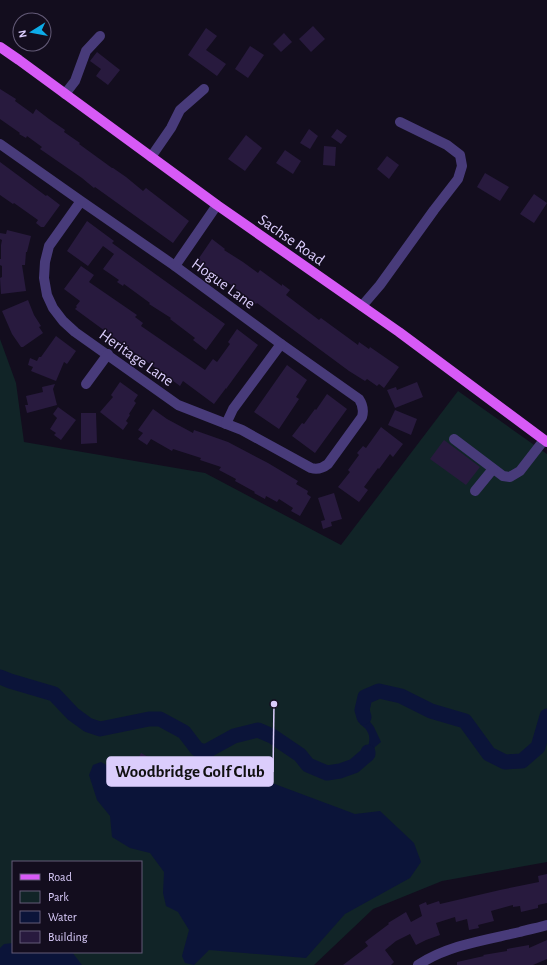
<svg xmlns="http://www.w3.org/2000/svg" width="547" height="965" viewBox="0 0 547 965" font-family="'Alegreya Sans',sans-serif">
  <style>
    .green { fill: #112427; fill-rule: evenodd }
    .water { fill: #0b1439 }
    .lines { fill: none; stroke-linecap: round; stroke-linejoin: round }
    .river { stroke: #0b1439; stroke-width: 15 }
    .building { fill: #281a3e }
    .minor { stroke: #483b7a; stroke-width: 10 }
    .major { stroke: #d75af6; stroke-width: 10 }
    .labels { text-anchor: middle; stroke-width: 3; stroke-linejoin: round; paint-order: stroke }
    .street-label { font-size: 16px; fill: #dbcdfc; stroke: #130d1e }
    .leader { fill: none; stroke: #dbcdfc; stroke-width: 1.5 }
    .callout-dot { fill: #dbcdfc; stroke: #130d1e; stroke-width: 1.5 }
    .callout { fill: #dbcdfc; stroke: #dbcdfc; stroke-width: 1.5 }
    .callout-label { font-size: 17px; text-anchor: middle; font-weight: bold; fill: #111 }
  </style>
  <rect width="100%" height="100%" fill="#130d1e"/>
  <!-- green -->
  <path class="green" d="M0,339L16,383L24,442L205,473L341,545L458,391L547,454V862L442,881L373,909L314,965H0ZM13,862H141V952H13Z"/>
  <!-- water -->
  <g class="water">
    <path d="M360,697H365L371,701L368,719L374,727L381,742L375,747L370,757L358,768L349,764C361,761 375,743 367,731C366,728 362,726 360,724L357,709Z"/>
    <path d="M101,762L117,771L137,780H151L202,785L237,775H251L355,814L380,811L414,843L421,862L410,878L345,914L306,958L209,950L194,965L185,963L182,956L189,930L178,912L166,906L163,893L164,872L150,853L130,848L112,837L110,816L97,800L89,775L93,765Z"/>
    <path d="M13,943V952H72L82,965H0V948L4,944Z"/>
  </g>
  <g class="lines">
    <!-- river -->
    <g class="river">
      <path d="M0,677L10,681L54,694L73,714L88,725L100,729L149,719H160L184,732L197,749L205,752L234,736L258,730L272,736L300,755L308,765L327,773L340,771L354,766L368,754V752"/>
      <path d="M364,717L362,710L365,697L379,691L401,696L431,711L465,721L489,754L505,762L522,761L538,747L547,716"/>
    </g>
  </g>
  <!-- building -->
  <g class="building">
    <path d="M313,26L325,39L311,52L299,39Z"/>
    <path d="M206,28L217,36L206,50L226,64L217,76L188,55Z"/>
    <path d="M284,33L292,42L281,52L273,44Z"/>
    <path d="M250,46L264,55L248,78L235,69Z"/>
    <path d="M97,52L120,70L108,85L96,76L101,69L90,61Z"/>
    <path d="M0,89L16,99L15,101L33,114L36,109L49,119L65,130L64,132L80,143L79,144L112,168H113L126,177L143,191L146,188L189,221L173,243L95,187L94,188L82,178L40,149L42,147L27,136L26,138L19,134L20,133L0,119Z"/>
    <path d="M309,129L318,136L310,149L300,143Z"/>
    <path d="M337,129L347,136L341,144L331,137Z"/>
    <path d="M246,135L262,148L245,171L228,159Z"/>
    <path d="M324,146L336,147L335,166L323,165Z"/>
    <path d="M285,150L301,161L293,174L276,163Z"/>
    <path d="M387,156L399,165L389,179L377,169Z"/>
    <path d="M0,162L46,196L47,195L60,205L44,227H41L36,223L38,220L14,203L13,204L0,195Z"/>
    <path d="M485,173L509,187L500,201L477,187Z"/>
    <path d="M534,194L547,203L534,223L520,214Z"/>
    <path d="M87,221L114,241L112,243L225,324L206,350L193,340L195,338L170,319L171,318L149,304L150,303L124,284L123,286L117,282L119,280L103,269L114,254L103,246L88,266L67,251Z"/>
    <path d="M7,230L31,236L27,252H26L25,265H22L26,291L1,294L0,278L2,277V266L0,265V259H1V245L2,240L0,239V233L6,234Z"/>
    <path d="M212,239L225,249L224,250L243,262L258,273L260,270L282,286V284L290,290L286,295L319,320L321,318L358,345L359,342L369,349L370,347L399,367L384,388L379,384L377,386L367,379L365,381L349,371L257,303L256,304L226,281V282L212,273L197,261Z"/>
    <path d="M81,266L94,275L89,282L137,315L135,317L143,323L141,326L205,370L213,359L217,362L230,344L228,342L237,329L258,345L226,389V388L214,404L183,381L180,386L75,309L77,307L76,306L80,301L64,289Z"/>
    <path d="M28,300L34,315L41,326L39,327L43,333L23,347H21L12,334L2,311Z"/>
    <path d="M56,336L76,351L67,364L64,362L56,381L31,371L33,367L28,365L30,358L37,361L39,357H41Z"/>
    <path d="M287,365L307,380L296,397L299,399L279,429L254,412Z"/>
    <path d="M120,382L138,395L134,401L136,403L129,414L130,415L126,421L128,423L123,430L100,412L113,397L111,395Z"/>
    <path d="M417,382L423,397L395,408L387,390L396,387L397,390Z"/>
    <path d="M55,384L53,389L57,405L27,413L25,405H28L26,396L43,392L42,387Z"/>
    <path d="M327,394L347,409L315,453L292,436L302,423L304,424L315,409L316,410Z"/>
    <path d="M58,407L76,420L61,440L54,435L56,433L50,429L57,418L53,414Z"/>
    <path d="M153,409L167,419L193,433L194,430L228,442L268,463L298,481L296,484L308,491L307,494L311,497L300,516L291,511L293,508L279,499L277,502L266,496L265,499L254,493L255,492L235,481L236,479L219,470L221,467L200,460L201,458L173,449L172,451L151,439L147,445L138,439L143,433L138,430Z"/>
    <path d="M395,410L417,419L411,435L388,425Z"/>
    <path d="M81,413H96L97,443L81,444Z"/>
    <path d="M381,427L403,444L393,457L390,454L379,469L378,468L364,487L368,490L359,502L338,487L350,472L348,470L359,455L357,453L363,446L366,448Z"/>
    <path d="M444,440L480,467L466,485L430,459Z"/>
    <path d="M334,493L342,519L331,522L332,526L323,529L321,521L325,520L318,498Z"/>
    <path d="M141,753L150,758L147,766L137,761Z"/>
    <path d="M547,874V903L538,905V908L521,912L520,906L513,907V905L491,911L494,921L478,925L479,928L469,930L467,919L456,922L455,917L436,923L440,935L426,940L416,945L410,934L396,941L385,950L394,962L391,965H343L368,946L365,942L389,924L388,923L406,912L411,922L422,916L419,905L426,902L427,905L439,901L440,904L500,890L539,882L538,876Z"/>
    <path d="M547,940V959L533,965H457V962L484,956L483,955L507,951V949L529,945V948Z"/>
  </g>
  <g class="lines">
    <!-- minor -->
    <g class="minor">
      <path d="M65,94L75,81L86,51L100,36"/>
      <path d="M0,144L81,201L175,266L281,344L359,399C363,405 364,410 362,417L328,464C323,468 318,470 311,468L242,430L178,405L75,332L63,321L53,308L47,295L44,278L45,262L49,246L81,201"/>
      <path d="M151,157L171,128L180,110L204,89"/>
      <path d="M175,266L217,205"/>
      <path d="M362,306L380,285L434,210L458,179L462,166L460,155L447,145L400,122"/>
      <path d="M86,384L108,354"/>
      <path d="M226,424L233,409L281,344"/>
      <path d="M454,439L503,476L510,477L520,471L544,440"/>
      <path d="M475,491L493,469"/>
      <path d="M418,965C448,945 486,940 520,932C529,929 538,928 547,925"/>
    </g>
    <!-- major -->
    <path class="major" d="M0,47L19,60L217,205L399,332L547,442"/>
  </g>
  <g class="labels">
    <!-- street labels -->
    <g class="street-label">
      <text transform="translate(292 239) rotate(35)" y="6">Sachse Road</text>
      <text transform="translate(224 283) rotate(36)" y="6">Hogue Lane</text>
      <text transform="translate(137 357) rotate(35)" y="6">Heritage Lane</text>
    </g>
  </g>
  <!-- callouts -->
  <path class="leader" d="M274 704L273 772"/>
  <circle class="callout-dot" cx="274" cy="704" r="4"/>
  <rect class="callout" x="107" y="757" width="166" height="29" rx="4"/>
  <g class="callout-label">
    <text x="190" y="777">Woodbridge Golf Club</text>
  </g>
  <!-- legend -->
  <rect x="12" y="861" width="130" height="92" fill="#130d1e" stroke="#635a77"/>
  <rect x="20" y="874" width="20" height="6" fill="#d75af6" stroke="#635a77"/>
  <text x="48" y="881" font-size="12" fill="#dbcdfc">Road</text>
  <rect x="20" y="891" width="20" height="12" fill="#112427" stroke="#635a77"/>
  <text x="48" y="901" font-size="12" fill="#dbcdfc">Park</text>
  <rect x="20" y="911" width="20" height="12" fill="#0b1439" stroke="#635a77"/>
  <text x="48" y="921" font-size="12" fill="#dbcdfc">Water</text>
  <rect x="20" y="931" width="20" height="12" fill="#281a3e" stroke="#635a77"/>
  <text x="48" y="941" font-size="12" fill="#dbcdfc">Building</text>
  <!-- north arrow -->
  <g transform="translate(32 32) rotate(259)"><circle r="19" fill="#130d1e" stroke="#635a77"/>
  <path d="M0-3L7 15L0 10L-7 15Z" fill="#0dabe8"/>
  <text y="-6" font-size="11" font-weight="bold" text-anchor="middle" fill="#dbcdfc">N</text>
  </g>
</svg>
